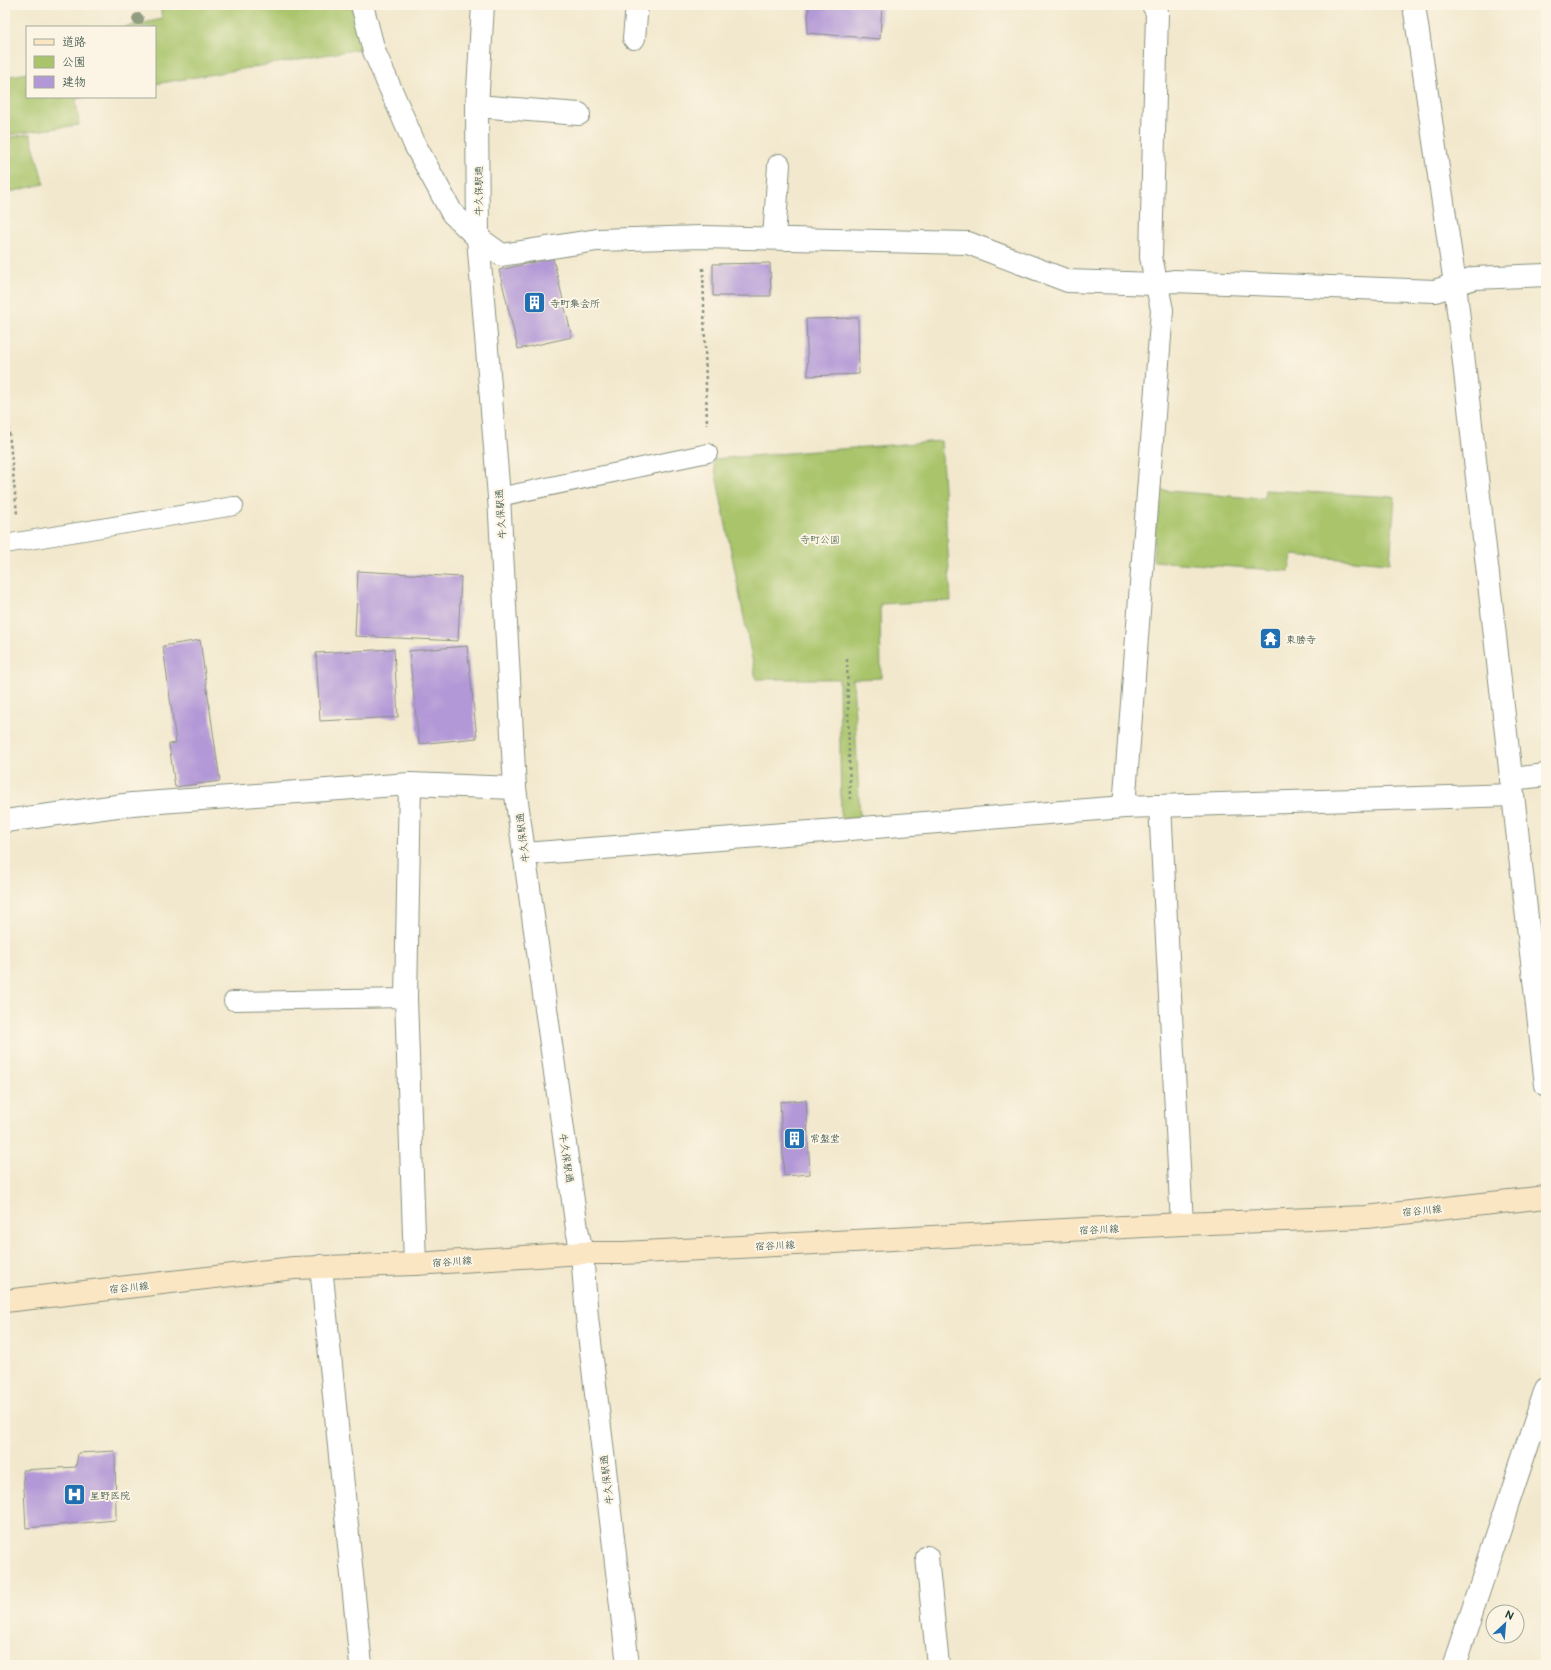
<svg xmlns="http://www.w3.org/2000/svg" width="1551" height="1670" viewBox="0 0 1551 1670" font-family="'Balsamiq Sans','Klee One',sans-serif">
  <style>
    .green { fill: #a9c46b; stroke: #648050 }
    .building { fill: #b298d7 }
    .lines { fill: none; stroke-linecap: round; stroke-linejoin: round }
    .service-casing { stroke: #889280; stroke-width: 20 }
    .minor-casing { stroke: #889280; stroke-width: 24 }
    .tertiary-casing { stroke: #889280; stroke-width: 24 }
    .secondary-casing { stroke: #889280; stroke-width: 24 }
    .path { stroke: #889280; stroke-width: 2.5; stroke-dasharray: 3 3; stroke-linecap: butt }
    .service { stroke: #fff; stroke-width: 18 }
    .minor { stroke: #fff; stroke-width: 22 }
    .tertiary { stroke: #fff; stroke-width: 22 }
    .secondary { stroke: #fbe6c4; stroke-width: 22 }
    .tree { fill: #919d81 }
    .labels { text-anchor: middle; stroke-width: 4; stroke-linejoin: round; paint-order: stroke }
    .street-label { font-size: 10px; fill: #1f3d34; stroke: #fcf5e5 }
    .poi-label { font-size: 10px; fill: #1f3d34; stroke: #fcf5e5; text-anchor: start }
    .park-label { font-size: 10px; fill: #425f42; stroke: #fcf5e5 }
  </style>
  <rect width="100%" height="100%" fill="#fcf5e5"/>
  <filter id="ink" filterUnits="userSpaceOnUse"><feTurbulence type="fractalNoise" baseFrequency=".025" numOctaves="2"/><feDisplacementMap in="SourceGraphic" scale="8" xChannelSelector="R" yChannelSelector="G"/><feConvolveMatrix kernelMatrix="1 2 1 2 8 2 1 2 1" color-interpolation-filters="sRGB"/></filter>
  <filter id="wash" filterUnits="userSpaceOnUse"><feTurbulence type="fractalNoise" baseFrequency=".012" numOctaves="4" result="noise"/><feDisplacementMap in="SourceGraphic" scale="16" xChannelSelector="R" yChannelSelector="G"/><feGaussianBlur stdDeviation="0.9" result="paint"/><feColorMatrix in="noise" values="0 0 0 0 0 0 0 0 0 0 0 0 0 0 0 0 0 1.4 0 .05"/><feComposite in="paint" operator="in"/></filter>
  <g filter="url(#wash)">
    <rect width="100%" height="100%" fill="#f2e8cd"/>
    <!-- green -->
    <g class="green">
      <path d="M160,5H353L365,48L155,84V27H124L162,19Z"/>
      <path d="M27,73V97H84L76,99L79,125L5,135V77Z"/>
      <path d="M30,134L44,184L5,193V138Z"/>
      <path d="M941,441L951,601L880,604L881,678L853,679L860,819L841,818L839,679H756L713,459Z"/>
      <path d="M1158,490L1264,499L1265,490L1395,497L1390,563L1292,555L1289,571L1153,561Z"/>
    </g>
    <g id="blocks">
      <!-- building -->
      <g class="building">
        <path d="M809,5H882L880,39L807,33Z"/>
        <path d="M553,258L572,337L518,349L499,270Z"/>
        <path d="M770,263L771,296H713V264Z"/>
        <path d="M858,318L859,374L808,376L806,319Z"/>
        <path d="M358,571L461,577L458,641L355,636Z"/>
        <path d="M200,640L220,781L175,787L169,744L176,743L163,646Z"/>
        <path d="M467,646L477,738L419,744L409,651Z"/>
        <path d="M394,649L398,717L320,721L316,653Z"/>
        <path d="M806,1100L810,1174L784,1176L780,1102Z"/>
        <path d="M115,1451L116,1520L26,1528L23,1470L76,1467L78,1453Z"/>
      </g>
    </g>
  </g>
  <g filter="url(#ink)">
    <use href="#blocks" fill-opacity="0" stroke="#889280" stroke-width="1"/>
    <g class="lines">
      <defs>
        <g id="service">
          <path d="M499,497L708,453"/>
          <path d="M5,544L234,506"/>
          <path d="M233,1001L406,998"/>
        </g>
        <g id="minor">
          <path d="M362,5L374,51L415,145L452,213L478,238L502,255L597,240L702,237L968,243L1068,281L1155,284L1174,281L1435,291L1474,278L1546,275"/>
          <path d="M1414,5L1455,284L1546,1085"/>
          <path d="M634,38L637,5"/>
          <path d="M477,106L579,114"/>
          <path d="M774,238L779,165"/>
          <path d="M1511,779L1546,775"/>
          <path d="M410,784L406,998L415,1264"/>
          <path d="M1160,806L1182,1224"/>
          <path d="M1124,807L1162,310L1151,257L1157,12L1153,5"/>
          <path d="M5,821L132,804L410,784L515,788"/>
          <path d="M524,854L850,829L1124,807L1513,795"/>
          <path d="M582,1253L587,1317L628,1665"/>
          <path d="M321,1266L361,1665"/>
          <path d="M927,1557L938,1665"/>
          <path d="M1454,1665L1546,1389"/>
        </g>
        <path id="tertiary" d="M483,5L477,106L478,238L499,497L515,788L577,1229L582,1253"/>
        <path id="secondary" d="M5,1301L294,1268L415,1264L582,1253H623L1182,1224L1366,1217L1546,1197"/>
      </defs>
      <!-- service casing -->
      <use href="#service" class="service-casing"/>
      <!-- minor casing -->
      <use href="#minor" class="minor-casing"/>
      <!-- tertiary casing -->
      <use href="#tertiary" class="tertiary-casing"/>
      <!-- secondary casing -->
      <use href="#secondary" class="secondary-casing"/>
      <!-- path -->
      <g class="path">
        <path d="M703,268L707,425"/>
        <path d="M5,391L17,514"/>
        <path d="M847,659L850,799"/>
      </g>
      <!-- service -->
      <use href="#service" class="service"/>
      <!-- minor -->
      <use href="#minor" class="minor"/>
      <!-- tertiary -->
      <use href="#tertiary" class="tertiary"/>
      <!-- secondary -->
      <use href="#secondary" class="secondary"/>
    </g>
    <!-- trees -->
    <circle class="tree" cx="138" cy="19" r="6"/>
  </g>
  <!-- icons -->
  <defs>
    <symbol id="building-square" viewBox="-11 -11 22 22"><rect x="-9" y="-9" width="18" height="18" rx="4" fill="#1f6fb2" stroke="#fcf5e5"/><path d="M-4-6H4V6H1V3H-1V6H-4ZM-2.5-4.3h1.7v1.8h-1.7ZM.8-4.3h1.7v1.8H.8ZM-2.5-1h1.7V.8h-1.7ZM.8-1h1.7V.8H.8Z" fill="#fff"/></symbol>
    <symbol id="temple-square" viewBox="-11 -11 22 22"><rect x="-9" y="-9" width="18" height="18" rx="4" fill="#1f6fb2" stroke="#fcf5e5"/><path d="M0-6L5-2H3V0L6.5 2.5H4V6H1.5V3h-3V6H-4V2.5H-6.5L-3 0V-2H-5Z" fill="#fff"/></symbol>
    <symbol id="hospital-square" viewBox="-11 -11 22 22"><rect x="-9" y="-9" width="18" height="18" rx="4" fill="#1f6fb2" stroke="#fcf5e5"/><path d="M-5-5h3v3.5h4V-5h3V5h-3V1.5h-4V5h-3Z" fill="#fff"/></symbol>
  </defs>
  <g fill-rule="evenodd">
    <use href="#building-square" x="522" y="290" width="25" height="25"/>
    <use href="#temple-square" x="1258" y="626" width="25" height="25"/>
    <use href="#building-square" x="782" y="1126" width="25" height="25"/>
    <use href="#hospital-square" x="62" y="1482" width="25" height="25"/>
  </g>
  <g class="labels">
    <!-- street labels -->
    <g class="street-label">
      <text transform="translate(478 191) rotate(-90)" y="4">牛久保駅通</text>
      <text transform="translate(500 514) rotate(-94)" y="4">牛久保駅通</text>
      <text transform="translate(522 838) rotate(-97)" y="4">牛久保駅通</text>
      <text transform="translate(567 1158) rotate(82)" y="4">牛久保駅通</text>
      <text transform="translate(1422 1210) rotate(-6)" y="4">宿谷川線</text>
      <text transform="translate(1099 1229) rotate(-3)" y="4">宿谷川線</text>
      <text transform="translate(775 1245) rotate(-3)" y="4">宿谷川線</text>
      <text transform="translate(452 1261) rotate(-4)" y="4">宿谷川線</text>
      <text transform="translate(129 1287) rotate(-6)" y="4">宿谷川線</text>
      <text transform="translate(606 1480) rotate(-97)" y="4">牛久保駅通</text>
    </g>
    <!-- poi labels -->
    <g class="poi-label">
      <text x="550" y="307">寺町集会所</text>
      <text x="1286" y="643">東勝寺</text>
      <text x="810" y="1142">常盤堂</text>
      <text x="90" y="1499">星野医院</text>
    </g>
    <!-- park labels -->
    <g class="park-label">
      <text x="820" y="543">寺町公園</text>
    </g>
  </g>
  <!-- margin -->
  <rect width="1551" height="1670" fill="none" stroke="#fcf5e5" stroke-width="20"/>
  <!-- legend -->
  <rect x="26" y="26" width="130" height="72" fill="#fcf5e5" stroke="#a4ab9e"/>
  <rect x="34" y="39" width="20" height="6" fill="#fbe6c4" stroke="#a4ab9e"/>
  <text x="62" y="46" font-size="12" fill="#1f3d34">道路</text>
  <rect x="34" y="56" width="20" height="12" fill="#a9c46b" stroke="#a4ab9e"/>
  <text x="62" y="66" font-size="12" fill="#1f3d34">公園</text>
  <rect x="34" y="76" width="20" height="12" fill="#b298d7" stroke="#a4ab9e"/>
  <text x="62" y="86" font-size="12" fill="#1f3d34">建物</text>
  <!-- north arrow -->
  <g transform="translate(1505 1624) rotate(26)"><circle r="19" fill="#fcf5e5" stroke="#a4ab9e"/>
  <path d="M0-3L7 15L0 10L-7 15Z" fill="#1f6fb2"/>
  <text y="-6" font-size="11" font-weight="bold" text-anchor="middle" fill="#1f3d34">N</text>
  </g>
</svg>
